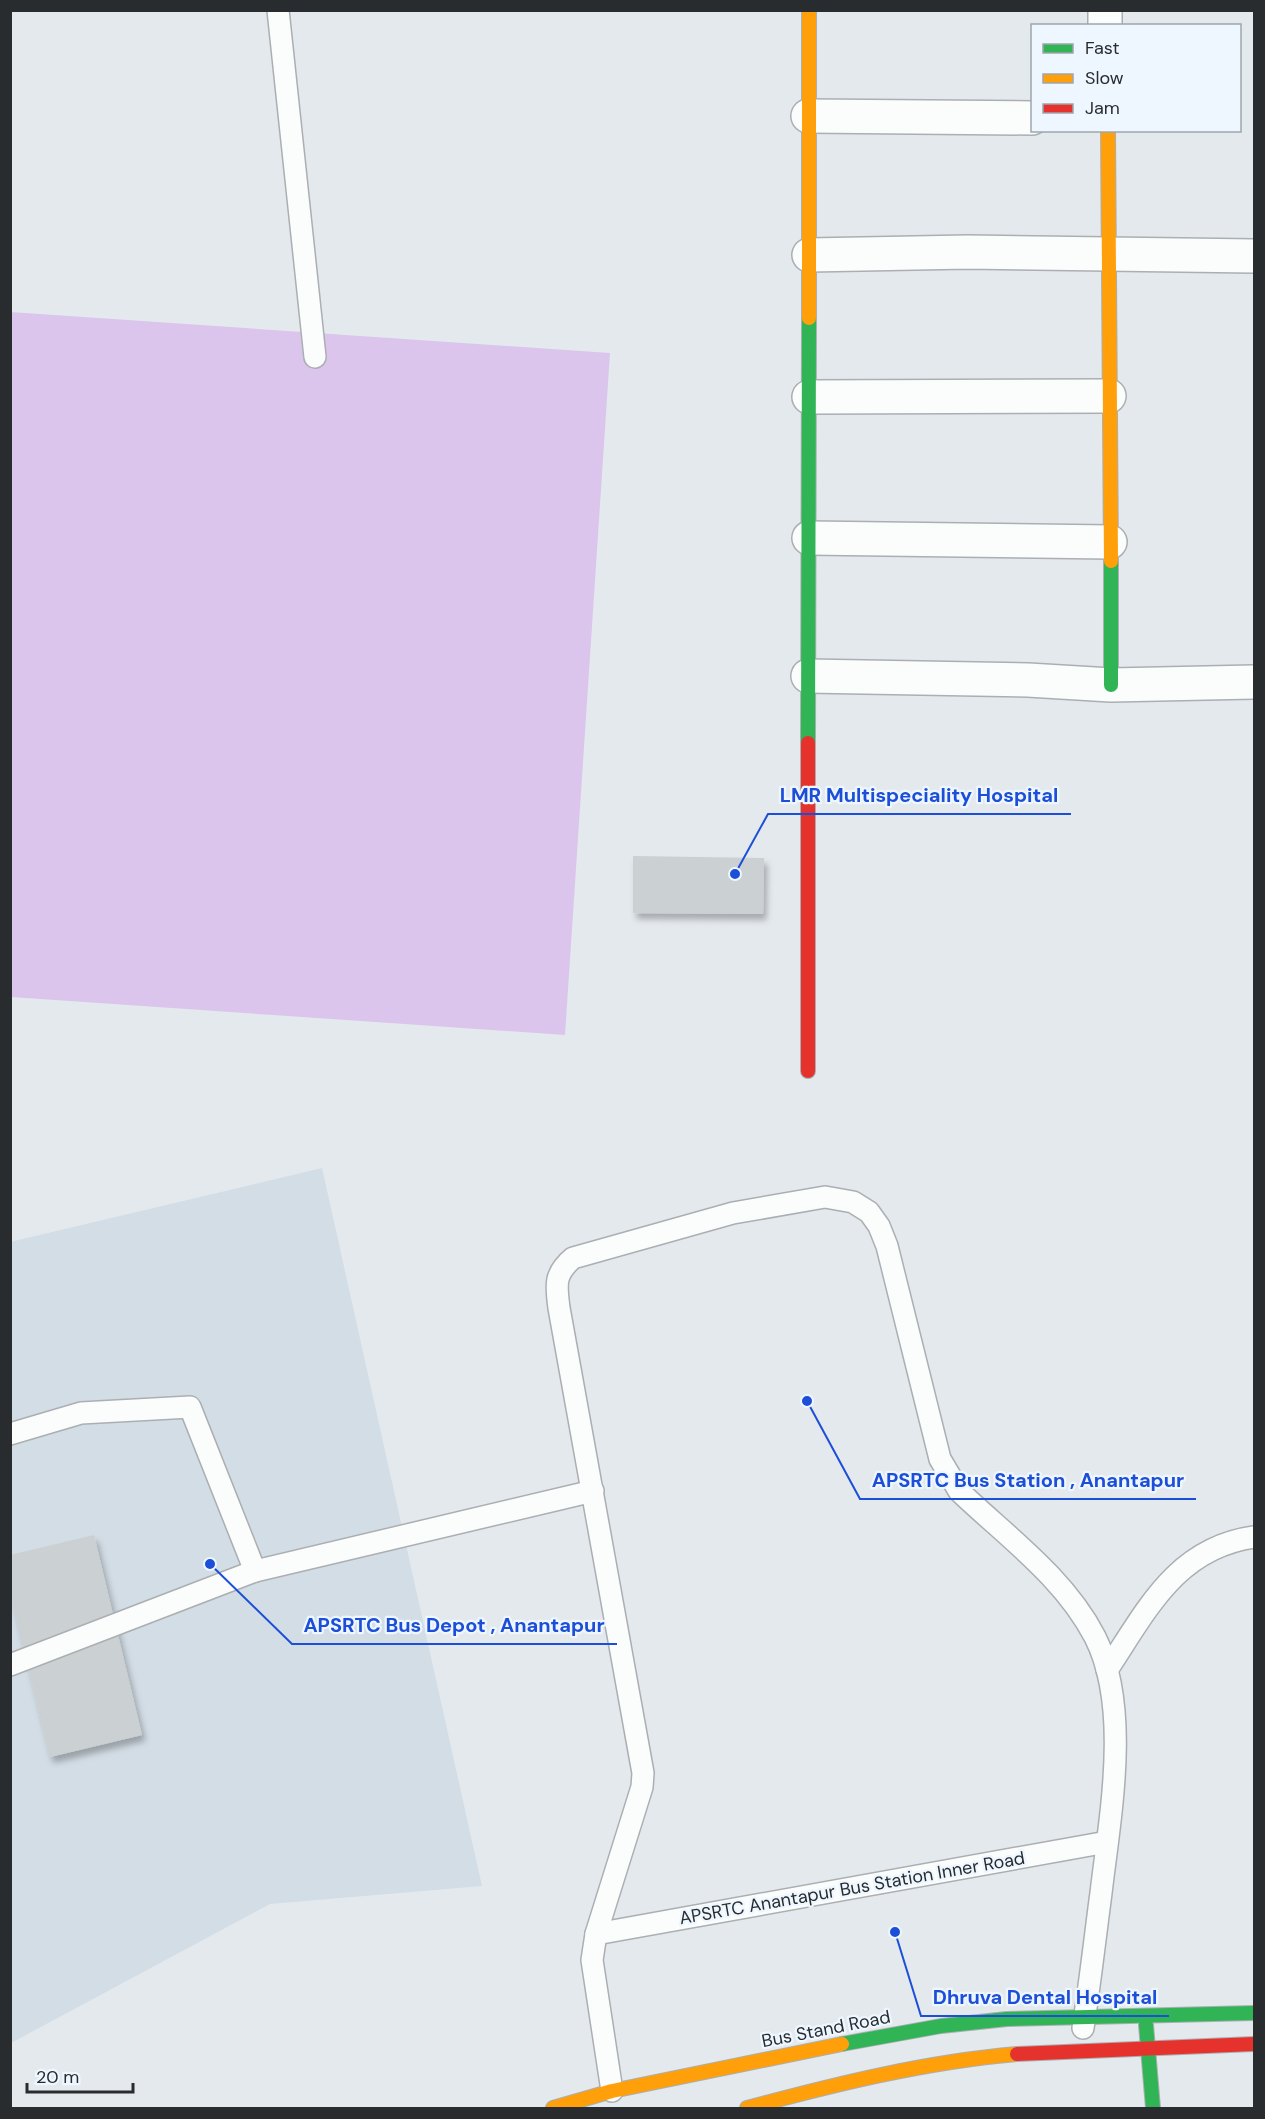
<svg xmlns="http://www.w3.org/2000/svg" width="1265" height="2119" viewBox="0 0 1265 2119" font-family="'DM Sans',sans-serif">
  <style>
    .built { fill: #d3dde5 }
    .green { fill: #dbc5ec }
    .building { fill: #cbd0d3; filter: url(#shadow) }
    .lines { fill: none; stroke-linecap: round; stroke-linejoin: round }
    .lane-casing { stroke: #abafb2; stroke-width: 24 }
    .street-casing { stroke: #abafb2; stroke-width: 36 }
    .fast-casing { stroke: #abafb2; stroke-width: 16 }
    .slow-casing { stroke: #abafb2; stroke-width: 16 }
    .jam-casing { stroke: #abafb2; stroke-width: 16 }
    .lane { stroke: #fbfcfc; stroke-width: 21 }
    .street { stroke: #fbfcfc; stroke-width: 33 }
    .fast { stroke: #30b455; stroke-width: 14 }
    .slow { stroke: #ff9f0a; stroke-width: 14 }
    .jam { stroke: #e5322d; stroke-width: 14 }
    .labels { text-anchor: middle; stroke-width: 4.5; stroke-linejoin: round; paint-order: stroke }
    .street-label { font-size: 18px; fill: #282c2f; stroke: #eef7ff }
    .leader { fill: none; stroke: #1d4ed8; stroke-width: 2 }
    .callout-dot { fill: #1d4ed8; stroke: #eef7ff; stroke-width: 2 }
    .callout-label { font-size: 20px; text-anchor: middle; font-weight: bold; fill: #1d4ed8; stroke: #eef7ff; stroke-width: 4.5; stroke-linejoin: round; paint-order: stroke }
  </style>
  <defs>
    <filter id="shadow"><feDropShadow dx="3.5" dy="6" stdDeviation="3" flood-color="#0004"/></filter>
  </defs>
  <rect width="100%" height="100%" fill="#e4e9ee"/>
  <!-- built -->
  <path class="built" d="M322,1168L482,1886L270,1904L11,2043L10,1242Z"/>
  <!-- green -->
  <path class="green" d="M10,312L610,353L565,1035L11,997Z"/>
  <!-- building -->
  <g class="building">
    <path d="M633,856L764,858L763,914L633,913Z"/>
    <path d="M94,1535L142,1735L50,1757L10,1593V1555Z"/>
  </g>
  <g class="lines">
    <defs>
      <g id="lane">
        <path d="M278,10L315,357"/>
        <path d="M10,1434L81,1413L190,1407L255,1571L593,1491"/>
        <path d="M10,1665L255,1571"/>
        <path d="M1107,1670C1147,1610 1176,1548 1254,1537"/>
        <path d="M596,1934L1107,1842"/>
        <path d="M612,2091L592,1960L596,1934L642,1787L643,1773L559,1308C556,1285 554,1274 573,1258L733,1213L825,1197L853,1202L869,1212L879,1226L887,1246L940,1459L959,1491C1006,1536 1064,1577 1095,1637C1131,1708 1110,1816 1101,1893C1095,1938 1090,1983 1083,2028"/>
      </g>
      <g id="street">
        <path d="M1105,10V26"/>
        <path d="M808,116L1032,118"/>
        <path d="M809,255L968,252L1254,256"/>
        <path d="M809,397L1109,396"/>
        <path d="M809,538L1110,542"/>
        <path d="M808,676L1028,680L1111,685L1254,682"/>
      </g>
      <g id="fast">
        <path d="M1111,561V685"/>
        <path d="M808,743L809,318"/>
        <path d="M1146,2025L1153,2108"/>
        <path d="M842,2044L941,2026L1007,2019L1254,2013"/>
      </g>
      <g id="slow">
        <path d="M1108,130L1111,561"/>
        <path d="M809,318V10"/>
        <path d="M553,2108L612,2091L842,2044"/>
        <path d="M747,2108C836,2084 925,2062 1017,2054"/>
      </g>
      <g id="jam">
        <path d="M808,1071V743"/>
        <path d="M1017,2054L1254,2044"/>
      </g>
    </defs>
    <!-- lane casing -->
    <use href="#lane" class="lane-casing"/>
    <!-- street casing -->
    <use href="#street" class="street-casing"/>
    <!-- fast casing -->
    <use href="#fast" class="fast-casing"/>
    <!-- slow casing -->
    <use href="#slow" class="slow-casing"/>
    <!-- jam casing -->
    <use href="#jam" class="jam-casing"/>
    <!-- lane -->
    <use href="#lane" class="lane"/>
    <!-- street -->
    <use href="#street" class="street"/>
    <!-- fast -->
    <use href="#fast" class="fast"/>
    <!-- slow -->
    <use href="#slow" class="slow"/>
    <!-- jam -->
    <use href="#jam" class="jam"/>
  </g>
  <g class="labels">
    <!-- street labels -->
    <g class="street-label">
      <text transform="translate(852 1888) rotate(-10)" y="6">APSRTC Anantapur Bus Station Inner Road</text>
      <text transform="translate(826 2029) rotate(-11)" y="6">Bus Stand Road</text>
    </g>
  </g>
  <!-- callouts -->
  <path class="leader" d="M735 874L768 814H1071M807 1401L860 1499H1196M210 1564L292 1644H617M895 1932L921 2016H1169"/>
  <g class="callout-dot">
    <circle cx="735" cy="874" r="6"/>
    <circle cx="807" cy="1401" r="6"/>
    <circle cx="210" cy="1564" r="6"/>
    <circle cx="895" cy="1932" r="6"/>
  </g>
  <g class="callout-label">
    <text x="919" y="802">LMR Multispeciality Hospital</text>
    <text x="1028" y="1487">APSRTC Bus Station , Anantapur</text>
    <text x="454" y="1632">APSRTC Bus Depot , Anantapur</text>
    <text x="1045" y="2004">Dhruva Dental Hospital</text>
  </g>
  <!-- border -->
  <rect width="1265" height="2119" fill="none" stroke="#282c2f" stroke-width="24"/>
  <!-- legend -->
  <rect x="1031" y="24" width="210" height="108" fill="#eef7ff" stroke="#9fa6ac" stroke-width="1.5"/>
  <rect x="1043" y="44" width="30" height="9" fill="#30b455" stroke="#9fa6ac" stroke-width="1.5"/>
  <text x="1085" y="54" font-size="18" fill="#282c2f">Fast</text>
  <rect x="1043" y="74" width="30" height="9" fill="#ff9f0a" stroke="#9fa6ac" stroke-width="1.5"/>
  <text x="1085" y="84" font-size="18" fill="#282c2f">Slow</text>
  <rect x="1043" y="104" width="30" height="9" fill="#e5322d" stroke="#9fa6ac" stroke-width="1.5"/>
  <text x="1085" y="114" font-size="18" fill="#282c2f">Jam</text>
  <!-- scale -->
  <path d="M27 2083v9h106v-9" fill="none" stroke="#282c2f" stroke-width="3"/>
  <text x="36" y="2083" font-size="18" fill="#282c2f" stroke="#eef7ff" stroke-width="4.5" paint-order="stroke">20 m</text>
</svg>
